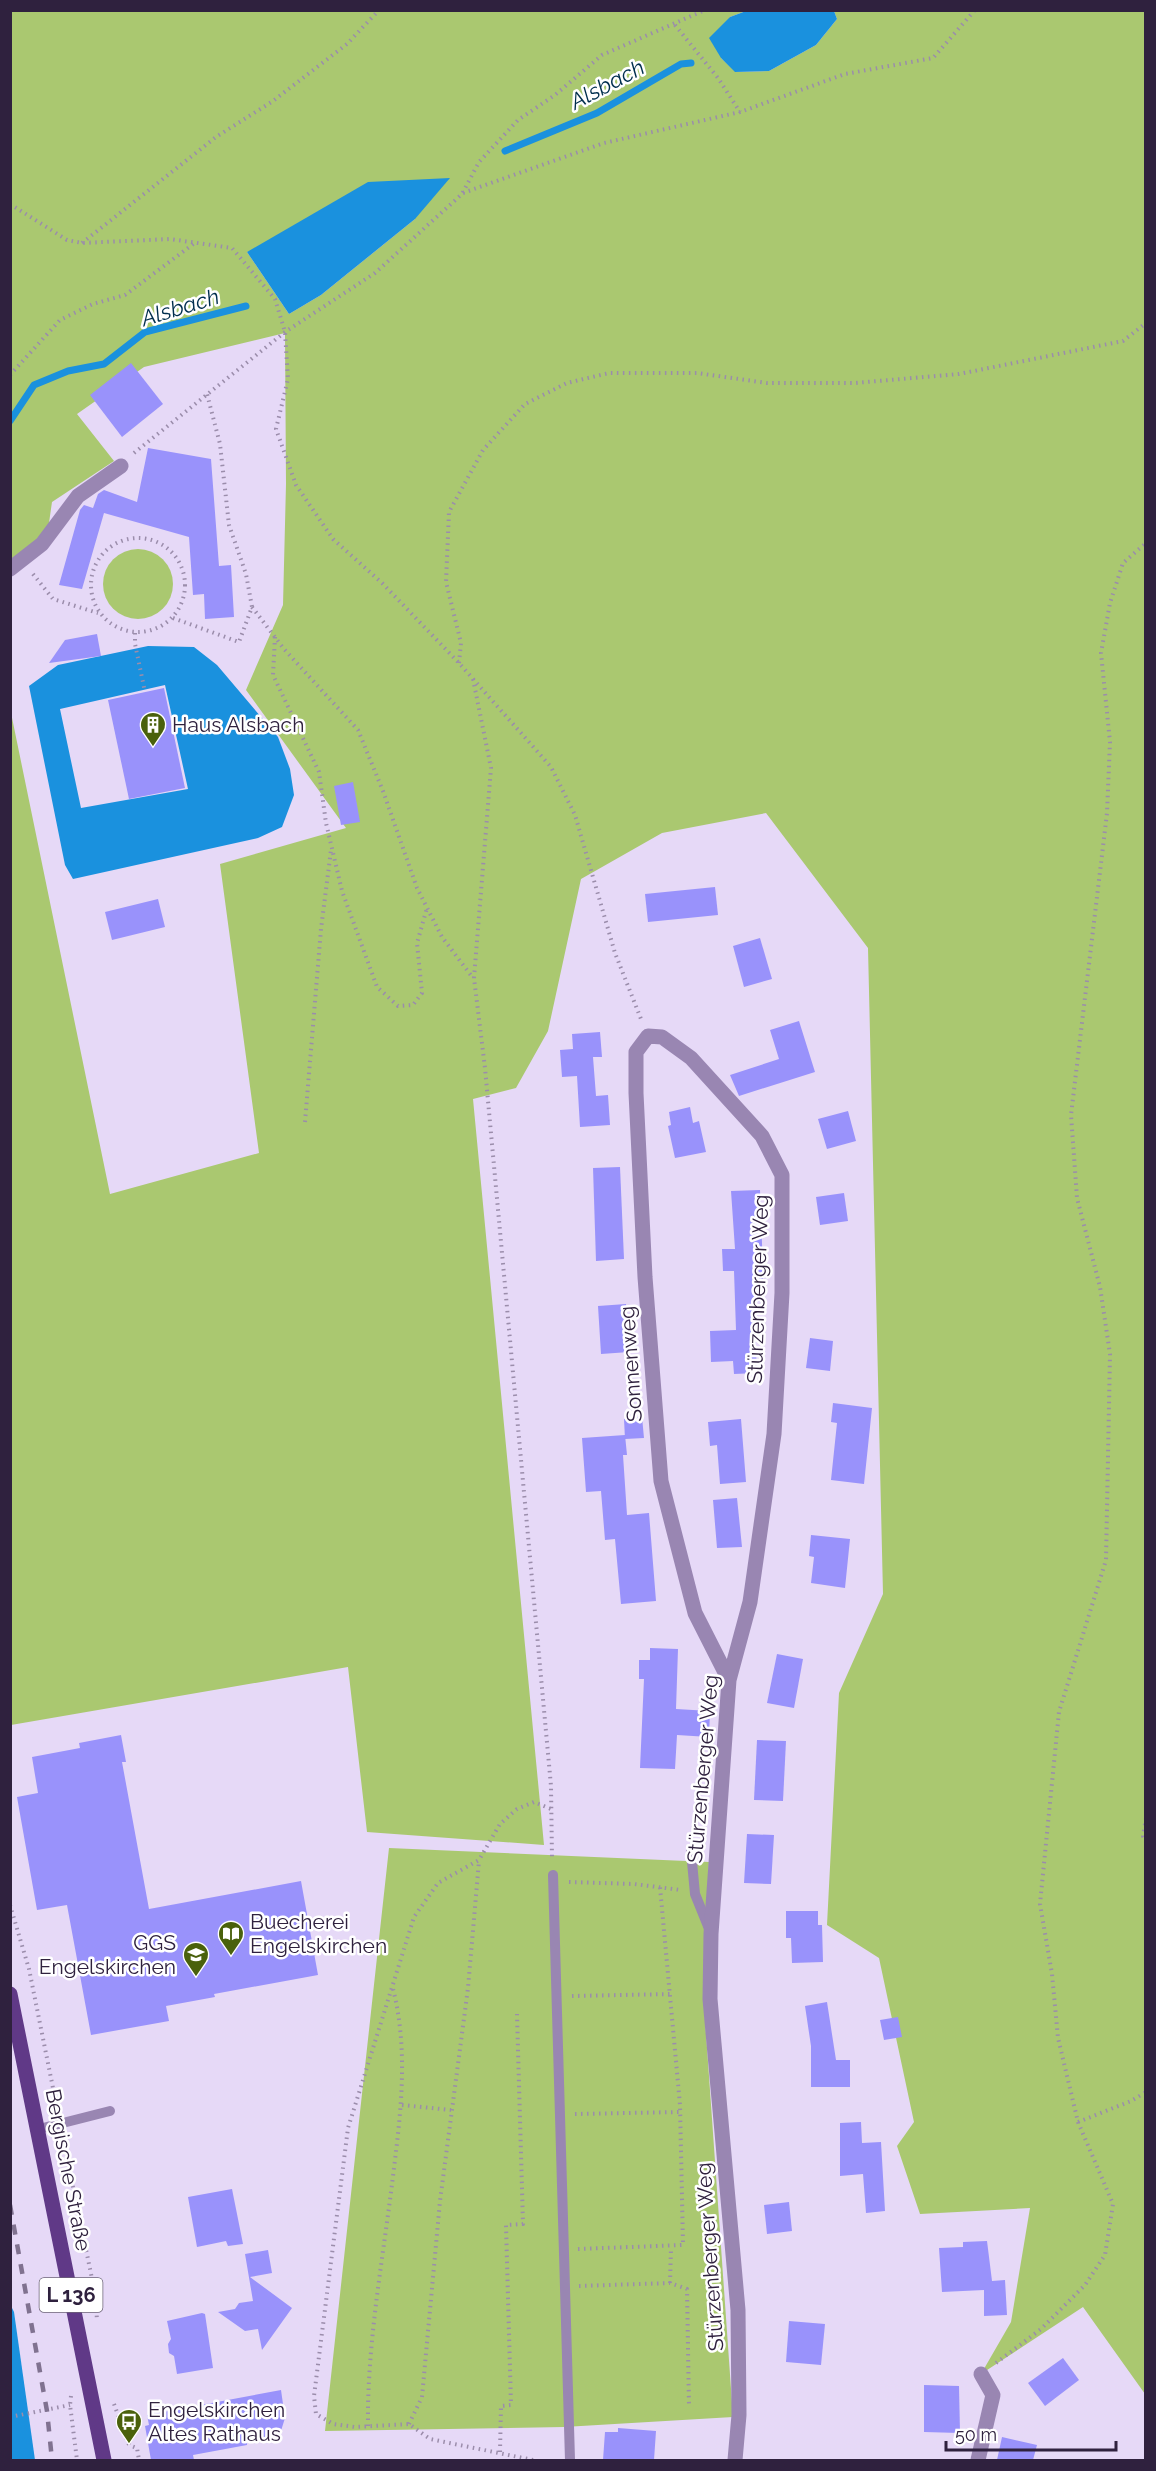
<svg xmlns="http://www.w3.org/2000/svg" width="1156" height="2471" viewBox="0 0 1156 2471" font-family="Raleway,sans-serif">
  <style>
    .green { fill: #aac870; fill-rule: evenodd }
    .water { fill: #1a91de; fill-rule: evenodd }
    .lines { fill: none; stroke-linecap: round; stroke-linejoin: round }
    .stream { stroke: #1a91de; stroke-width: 7 }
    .building { fill: #9992fb }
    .path { stroke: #9b8dab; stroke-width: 4; stroke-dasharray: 1.5 4.5; stroke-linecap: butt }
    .lane { stroke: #9986b2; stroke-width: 10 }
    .street { stroke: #9986b2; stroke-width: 15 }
    .primary { stroke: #603987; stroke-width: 15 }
    .rail { stroke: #807290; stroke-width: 4.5; stroke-dasharray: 10 10; stroke-linecap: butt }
    .labels { text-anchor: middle; stroke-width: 5; stroke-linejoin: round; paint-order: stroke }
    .shield { fill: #fff; stroke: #6d6478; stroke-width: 1.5 }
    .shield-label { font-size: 20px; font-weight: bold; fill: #2f213e }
    .poi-label { font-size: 21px; fill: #2f213e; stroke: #fff; text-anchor: start }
    .street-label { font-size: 21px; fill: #2f213e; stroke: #fff }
    .water-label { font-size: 22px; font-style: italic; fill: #002e4d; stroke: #fff }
  </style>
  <rect width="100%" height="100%" fill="#e6d9f7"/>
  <!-- green -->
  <g class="green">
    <path d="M11,11H746L730,17L721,58L736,72L769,71L816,45L837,19L834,11H1145V2394L1083,2307L981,2374L1011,2322L1030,2208L920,2214L897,2146L914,2122L879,1958L827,1925L839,1693L883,1594L868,948L766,813L662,833L581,879L548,1031L516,1088L473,1099L544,1845L367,1832L348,1667L11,1725L10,708L110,1194L259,1153L220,864L346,828L246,690L283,605L286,484L285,333L144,367L77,414L114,461L52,502L47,537L11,560ZM415,219L321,295L289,314L247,252Z"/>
    <circle cx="138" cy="584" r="35"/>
    <path d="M389,1848L709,1862L703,1991L733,2417L564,2427L325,2431Z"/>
  </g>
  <!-- water -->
  <g class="water">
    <path d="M746,11H834L837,19L816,45L769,71L735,72L721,58L709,38L730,17Z"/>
    <path d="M450,178L415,219L321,295L289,314L247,252L368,182Z"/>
    <path d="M148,646L194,647L217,665L278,737L290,769L294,795L282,827L258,838L73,879L65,865L29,686L58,665ZM165,685L188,789L81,808L60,709Z"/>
    <path d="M10,2304L14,2312L35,2460H11Z"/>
  </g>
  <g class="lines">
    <!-- stream -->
    <g class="stream">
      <path d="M505,151L597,113L681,64L691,63"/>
      <path d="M10,421L34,385L68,371L104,364L145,332L246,306"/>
    </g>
  </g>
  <!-- building -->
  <g class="building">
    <path d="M131,363L163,404L122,437L90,395Z"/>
    <path d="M148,448L211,459L219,566L231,565L234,617L205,619L204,594L193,595L189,537L104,513L82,589L59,585L80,510L84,505L93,508L98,494L104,490L137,502Z"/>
    <path d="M97,634L101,656L49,663L65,640Z"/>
    <path d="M164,688L185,788L129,799L108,700Z"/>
    <path d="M353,782L360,822L341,825L334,786Z"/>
    <path d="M715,887L718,915L648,922L645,894Z"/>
    <path d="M158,899L165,927L112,940L105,912Z"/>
    <path d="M760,938L772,979L744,987L733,946Z"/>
    <path d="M799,1021L815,1072L739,1096L730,1075L779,1059L770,1030Z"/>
    <path d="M600,1032L602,1057H593L596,1096L608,1095L610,1125L580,1127L577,1076L562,1077L560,1050L573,1049L572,1034Z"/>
    <path d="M690,1107L693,1123L699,1121L706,1152L675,1158L668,1126L671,1125L669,1112Z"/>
    <path d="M848,1111L856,1141L827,1149L818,1119Z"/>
    <path d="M620,1167L624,1259L596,1261L593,1168Z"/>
    <path d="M760,1190L763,1270V1301L754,1302L757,1373L734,1374L733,1361L711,1362L710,1331L736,1330L734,1271H723L722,1249H735L731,1191Z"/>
    <path d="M844,1193L848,1221L820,1225L816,1197Z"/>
    <path d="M626,1304L629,1352L601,1354L598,1306Z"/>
    <path d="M810,1338L833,1341L830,1371L806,1368Z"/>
    <path d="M833,1403L872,1408L864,1484L831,1480L837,1423L831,1422Z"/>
    <path d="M642,1417L644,1438L625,1439L624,1419Z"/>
    <path d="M741,1419L746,1482L720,1484L717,1445L710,1446L708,1422Z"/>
    <path d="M625,1435L627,1455H623L627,1515L649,1513L656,1601L621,1604L615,1539L605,1540L601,1491L586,1492L582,1438Z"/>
    <path d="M737,1498L742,1547L717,1548L713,1500Z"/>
    <path d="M811,1535L850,1539L845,1588L811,1583L814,1557L809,1556Z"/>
    <path d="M650,1648L678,1649L676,1709L710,1711L709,1737L677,1735L675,1769L640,1768L644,1679H639V1660H650Z"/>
    <path d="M777,1654L803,1659L794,1708L767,1703Z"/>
    <path d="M121,1735L126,1762H122L149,1909L301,1881L318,1975L214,1994L215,1997L166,2006L169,2021L91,2035L67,1905L37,1910L17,1797L38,1793L32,1757L80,1748L79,1743Z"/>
    <path d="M757,1740L786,1741L783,1801L754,1800Z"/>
    <path d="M747,1834L774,1835L771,1884L744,1883Z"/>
    <path d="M786,1911H818V1925H822L823,1962L792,1963L791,1938H786Z"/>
    <path d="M827,2002L836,2060H850V2087H811V2046L805,2006Z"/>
    <path d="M898,2017L902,2037L884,2040L880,2020Z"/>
    <path d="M861,2122L862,2143L881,2142L885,2211L866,2213L863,2174L840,2176V2123Z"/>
    <path d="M232,2189L243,2244L228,2246L226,2241L197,2247L188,2197Z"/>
    <path d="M789,2202L792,2231L767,2234L764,2205Z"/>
    <path d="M987,2241L992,2281L1005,2280L1007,2315L984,2316V2290L942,2292L939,2248L963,2247V2242Z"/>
    <path d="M268,2250L272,2273L250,2277L292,2308L262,2350L258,2329L245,2331L218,2312L235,2309L239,2303L253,2301L245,2254Z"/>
    <path d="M202,2313L205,2314L213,2368L177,2374L174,2356L169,2353L168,2344L171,2339L167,2321Z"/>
    <path d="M789,2321L825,2324L821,2365L786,2362Z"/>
    <path d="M1063,2358L1079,2380L1045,2406L1028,2383Z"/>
    <path d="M924,2385L959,2386L960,2433L924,2432Z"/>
    <path d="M281,2390L285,2418L280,2434L247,2442V2445L193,2455L194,2460H151L145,2426L149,2425L147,2415Z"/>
    <path d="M618,2428L656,2431L654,2460H603L605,2432H618Z"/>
    <path d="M1002,2437L1037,2445L1033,2460H997Z"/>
  </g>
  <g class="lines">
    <!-- path -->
    <g class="path">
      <path d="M675,25L718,78L740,112"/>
      <path d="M463,193L604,143L740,112L845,74L933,58L975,10"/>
      <path d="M10,204L67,240L82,243L170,239L232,248L275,299L285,332L288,379L276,429L296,485L333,539L383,584L459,663L551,767L575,815L615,953L641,1019"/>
      <path d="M82,243L216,137L273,101L347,44L379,10"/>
      <path d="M10,375L60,320L93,304L125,295L196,242"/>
      <path d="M134,453L285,332L375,273L462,194L479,162L518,120L555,95L602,55L705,10"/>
      <circle cx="138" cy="585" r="47"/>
      <path d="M33,574L53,599L98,613"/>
      <path d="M252,607L284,649L358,730L383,791L417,888L442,937L473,978"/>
      <path d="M173,618L239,642L252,607L246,574L229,525L220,444L207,394"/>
      <path d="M135,633V644L145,692"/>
      <path d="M275,637L273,675L319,772L326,823L342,891L377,987L398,1006L413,1005L422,993L417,943L427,908"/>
      <path d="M459,663L461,643L446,582L449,512L483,450L525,404L567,383L609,373H697L767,383H855L959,374L1123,341L1146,323"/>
      <path d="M473,679L491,768L474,978L485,1068L551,1786L552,1860"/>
      <path d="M305,1122L321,929L331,850"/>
      <path d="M1146,1818L1143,1836L1146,1842"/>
      <path d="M569,1882L634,1884L681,1890"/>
      <path d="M10,1905L29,1969L57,2108"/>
      <path d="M572,1996L670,1994"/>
      <path d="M402,2105L451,2110"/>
      <path d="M575,2114L680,2112"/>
      <path d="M1078,2122L1131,2101L1146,2092"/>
      <path d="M63,2139L95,2293L97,2320"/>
      <path d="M578,2249L683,2245L680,2105L660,1887"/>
      <path d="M670,2283L671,2248"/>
      <path d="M579,2286L670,2283L687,2289L689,2406"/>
      <path d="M996,2363L1041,2329L1085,2285L1105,2255L1113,2204L1078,2122L1058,2038L1052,1974L1040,1904L1059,1712L1106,1560L1110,1354L1100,1287L1077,1198L1071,1115L1107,813L1110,742L1101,653L1110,603L1123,563L1146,543"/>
      <path d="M71,2396L70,2405L77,2460"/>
      <path d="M114,2404L129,2445L137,2448L139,2460"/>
      <path d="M10,2417L70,2405"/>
      <path d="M409,2424L422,2397L440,2201L468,1988L479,1861"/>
      <path d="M368,2426C367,2343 383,2259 393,2176C401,2112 409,2048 392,1985"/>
      <path d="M500,2452L501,2406L511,2405L506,2225L523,2224L517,2014"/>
      <path d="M533,2460L430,2439L409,2424L355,2427L333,2424L316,2414L314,2396L348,2128L414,1917L438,1883L479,1860L500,1824L517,1809L534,1802L551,1809"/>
    </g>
    <!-- lane -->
    <g class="lane">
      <path d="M691,1851L695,1894L710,1931"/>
      <path d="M553,1875L570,2460"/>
      <path d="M39,2129L110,2111"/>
    </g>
    <!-- street -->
    <g class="street">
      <path d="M10,569L42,544L78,496L121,466"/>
      <path d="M729,1680L695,1613L661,1481L645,1277L636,1093V1052L648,1036L662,1037L691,1058L762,1136L782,1175V1293L774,1434L750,1602L729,1680L711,1934L710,1999L738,2310L739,2415L735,2460"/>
      <path d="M978,2460L993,2395L981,2374"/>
    </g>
    <!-- primary -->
    <path class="primary" d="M10,1994L104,2460"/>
    <!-- rail -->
    <path class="rail" d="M10,2205L47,2411L52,2460"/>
  </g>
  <!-- icons -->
  <defs>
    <symbol id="building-pin" viewBox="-11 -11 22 30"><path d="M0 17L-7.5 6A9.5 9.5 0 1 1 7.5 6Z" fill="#4a610c" stroke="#fff"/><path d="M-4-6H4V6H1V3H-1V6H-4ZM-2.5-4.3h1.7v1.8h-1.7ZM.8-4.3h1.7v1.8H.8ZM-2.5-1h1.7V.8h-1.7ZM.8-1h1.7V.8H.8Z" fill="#fff"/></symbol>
    <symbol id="library-pin" viewBox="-11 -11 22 30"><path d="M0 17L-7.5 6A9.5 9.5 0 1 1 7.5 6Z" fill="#4a610c" stroke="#fff"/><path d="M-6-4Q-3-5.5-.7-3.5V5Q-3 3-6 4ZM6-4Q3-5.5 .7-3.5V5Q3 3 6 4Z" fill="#fff"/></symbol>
    <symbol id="school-pin" viewBox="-11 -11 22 30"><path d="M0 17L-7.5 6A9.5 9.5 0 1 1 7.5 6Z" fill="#4a610c" stroke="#fff"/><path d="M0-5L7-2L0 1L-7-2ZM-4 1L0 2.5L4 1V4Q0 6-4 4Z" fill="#fff"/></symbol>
    <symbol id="bus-pin" viewBox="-11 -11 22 30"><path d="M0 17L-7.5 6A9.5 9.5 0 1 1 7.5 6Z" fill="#4a610c" stroke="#fff"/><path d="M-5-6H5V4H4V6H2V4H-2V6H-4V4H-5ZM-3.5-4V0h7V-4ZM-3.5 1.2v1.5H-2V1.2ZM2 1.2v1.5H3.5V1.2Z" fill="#fff"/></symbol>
  </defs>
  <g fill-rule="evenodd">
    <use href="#building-pin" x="138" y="710" width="30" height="40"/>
    <use href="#library-pin" x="216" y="1919" width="30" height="40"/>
    <use href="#school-pin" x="181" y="1940" width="30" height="40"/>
    <use href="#bus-pin" x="114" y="2407" width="30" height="40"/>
  </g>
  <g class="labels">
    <!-- shield labels -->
    <rect class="shield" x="39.5" y="2278" width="63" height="34" rx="4.5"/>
    <g class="shield-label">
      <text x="71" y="2302">L 136</text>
    </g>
    <!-- poi labels -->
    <g class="poi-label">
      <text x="172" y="732">Haus Alsbach</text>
      <text x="250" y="1929">Buecherei<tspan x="250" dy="24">Engelskirchen</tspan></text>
      <text x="176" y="1950" text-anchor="end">GGS<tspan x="176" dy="24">Engelskirchen</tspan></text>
      <text x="148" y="2417">Engelskirchen<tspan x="148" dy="24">Altes Rathaus</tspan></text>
    </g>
    <!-- street labels -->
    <g class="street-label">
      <text transform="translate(758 1289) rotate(-88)" y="7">Stürzenberger Weg</text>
      <text transform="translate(631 1364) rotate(-94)" y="7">Sonnenweg</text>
      <text transform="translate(703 1769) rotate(-85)" y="7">Stürzenberger Weg</text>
      <text transform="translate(68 2170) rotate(79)" y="7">Bergische Straße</text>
      <text transform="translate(710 2257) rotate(-94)" y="7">Stürzenberger Weg</text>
    </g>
    <!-- water labels -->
    <g class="water-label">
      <text transform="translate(607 84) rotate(-28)" y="8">Alsbach</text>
      <text transform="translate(180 307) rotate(-17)" y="8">Alsbach</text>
    </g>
  </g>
  <!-- border -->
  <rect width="1156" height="2471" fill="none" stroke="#2f213e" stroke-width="24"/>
  <!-- scale -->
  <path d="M946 2441v9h170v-9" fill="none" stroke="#2f213e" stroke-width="3"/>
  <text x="955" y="2441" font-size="18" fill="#2f213e" stroke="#ffffff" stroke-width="4.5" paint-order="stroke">50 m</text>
</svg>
